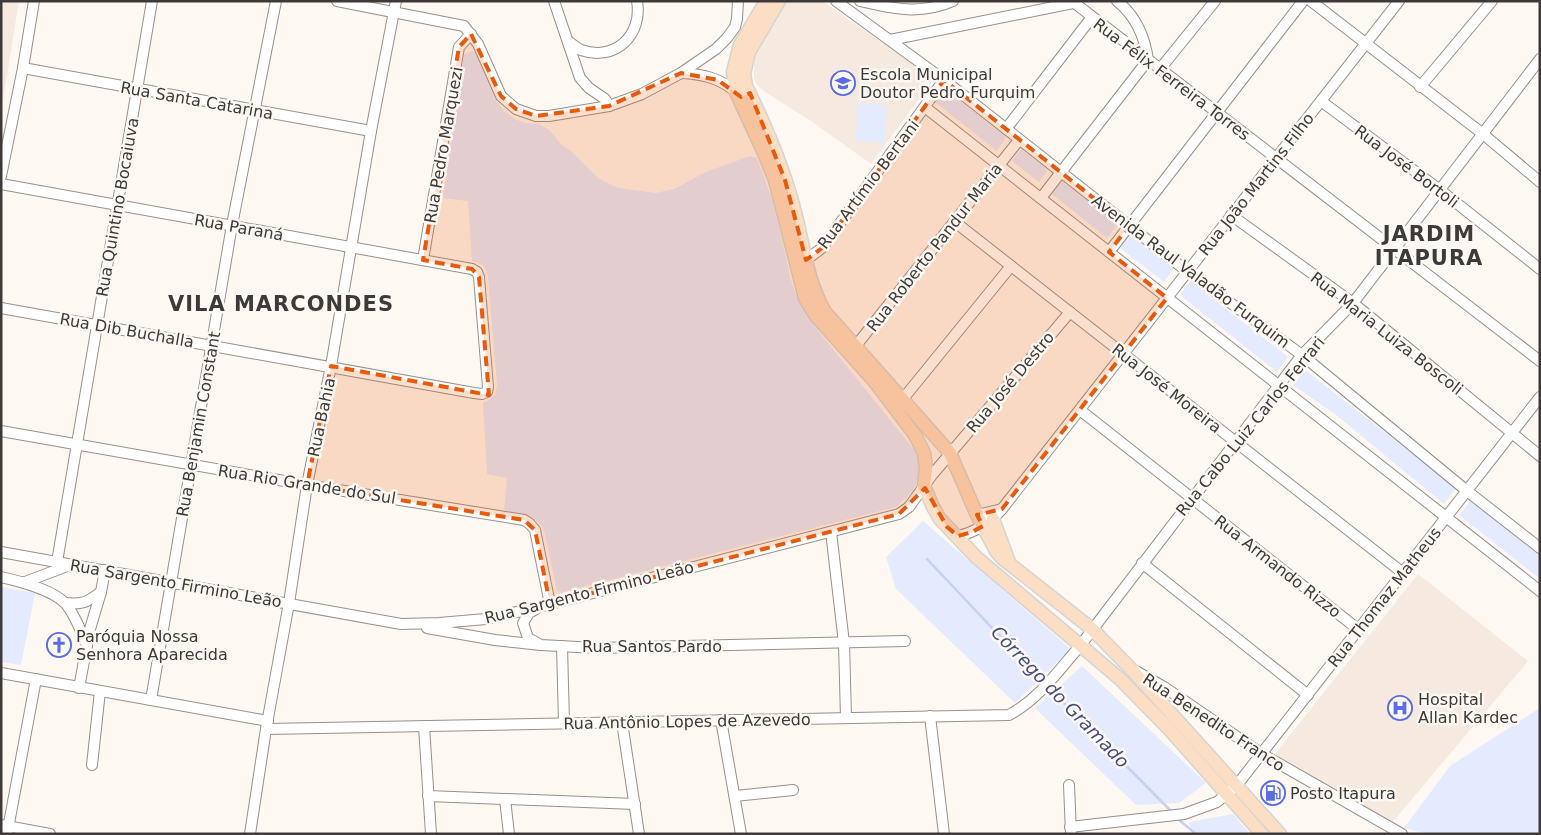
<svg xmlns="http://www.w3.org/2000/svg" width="1541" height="835" viewBox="0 0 1541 835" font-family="'DejaVu Sans',sans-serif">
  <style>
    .built { fill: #f6e9e0 }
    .green { fill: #e4eaff }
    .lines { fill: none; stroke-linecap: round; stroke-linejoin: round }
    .stream { stroke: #c6d0f4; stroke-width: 2.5 }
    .minor-casing { stroke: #96918d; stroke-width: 12 }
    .major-casing { stroke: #d4d4d3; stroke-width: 15 }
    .minor { stroke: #fff; stroke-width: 10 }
    .major { stroke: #fbdec4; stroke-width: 12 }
    .marked { fill: #e8590c; fill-opacity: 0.2; stroke: #e8590c; stroke-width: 4; stroke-dasharray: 10 6; stroke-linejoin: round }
    .labels { text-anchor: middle; stroke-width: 5; stroke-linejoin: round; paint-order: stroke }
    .poi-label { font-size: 16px; fill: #3d3a39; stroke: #fef8f3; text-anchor: start }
    .street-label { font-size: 16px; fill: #3d3a39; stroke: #fef8f3 }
    .water-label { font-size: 18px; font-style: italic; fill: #424d7e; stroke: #fef8f3 }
    .district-label { font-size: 21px; font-weight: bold; letter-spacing: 1px; fill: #3d3a39; stroke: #fef8f3 }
  </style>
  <rect width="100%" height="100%" fill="#fef8f3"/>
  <!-- built -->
  <g class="built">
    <path d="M1,1H19L1,113Z"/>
    <path d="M787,1H822L931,76L932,78V81L871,164L811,121L765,92L758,86L754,79V63L757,49Z"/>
    <path d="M1418,574L1528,661L1391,824L1274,755Z"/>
  </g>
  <!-- green -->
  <g class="green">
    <path d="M471,51L475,52L495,99L505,112L515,119L525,123L539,124L549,130L562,145L571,151L598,178L618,188L656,193L674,189L706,172L750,156L757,158L773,202L792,284L800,304L815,327L915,451L923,470L912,492L896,507L562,592L557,591L544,530C536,514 520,515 504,513L507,478L487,474L483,403C492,399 496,396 497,385L488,276C486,266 482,263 472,261L468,201L443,198L464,55Z"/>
    <path d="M945,89L1006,137L997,151L935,102Z"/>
    <path d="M858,103L887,105L884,143L856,141Z"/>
    <path d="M1021,149L1048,170L1039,182L1012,161Z"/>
    <path d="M1062,181L1118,224L1107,238L1052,194Z"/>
    <path d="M1130,234L1174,268L1164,282L1120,248Z"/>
    <path d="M1190,281L1288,357L1277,372L1180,295Z"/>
    <path d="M1305,370L1456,488L1444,504L1336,415L1293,385Z"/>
    <path d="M1471,501L1540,554V579L1459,515Z"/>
    <path d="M923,521L1071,649L1015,703L896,589L886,557Z"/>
    <path d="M1,587L35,593L21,665L1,662Z"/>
    <path d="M1082,666L1206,783L1179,803L1136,805L1035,708Z"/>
    <path d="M1540,708V834H1429L1404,828L1450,766Z"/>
    <path d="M1233,814L1250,834H1192L1189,822Z"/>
  </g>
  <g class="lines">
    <!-- stream -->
    <g class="stream">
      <path d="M927,559L1044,683"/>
      <path d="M1048,687L1171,811"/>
      <path d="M1178,819L1196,834"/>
    </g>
    <defs>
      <g id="minor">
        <path d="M337,1L464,26L478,44L501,96L516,109L536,116H549L609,106L642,94L681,73L716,49L727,38L735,27L737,19L738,1"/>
        <path d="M554,1L580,78L589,88L605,99L609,106"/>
        <path d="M836,1L944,80L1188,272L1302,355L1467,491L1540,548"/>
        <path d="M860,1C893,9 921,15 953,1"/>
        <path d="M1072,1L1540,361"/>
        <path d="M1311,1L1483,134L1540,182"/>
        <path d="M890,40L1073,3"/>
        <path d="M568,41C572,44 577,48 581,50C615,62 643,35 637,1"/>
        <path d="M23,68L371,131"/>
        <path d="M1160,69L1215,1"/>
        <path d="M681,73C702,74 720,78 736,92"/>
        <path d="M1420,87L1492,1"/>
        <path d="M1321,101L1440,190L1540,269"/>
        <path d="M926,108L1540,591"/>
        <path d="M1006,129L1092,17"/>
        <path d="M1,176L23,68L34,1"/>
        <path d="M1,184L472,269L477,272L479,277L488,387L487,392L482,394L474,393L1,308"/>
        <path d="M1041,198L1148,60C1145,38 1136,16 1117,1"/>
        <path d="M1231,215L1353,303L1540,456"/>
        <path d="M955,222L1403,573"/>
        <path d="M1109,252L1303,1"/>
        <path d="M423,260L459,47L471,34"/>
        <path d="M806,260L822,248L944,80"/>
        <path d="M851,352L1019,140"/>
        <path d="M898,405L1011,266"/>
        <path d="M1080,410L1359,630"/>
        <path d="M1,431L307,485L524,520L530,524L535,530L550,604"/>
        <path d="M977,515L1002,509"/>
        <path d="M831,532L844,643L846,718"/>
        <path d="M958,536C976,532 990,523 1002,509L1399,1"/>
        <path d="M1,552L401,624L439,623L486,619L539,607L899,514L909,507L932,475L1070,312"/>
        <path d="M57,562L152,1"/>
        <path d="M1142,563L1308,695"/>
        <path d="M1,577C19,581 52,590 65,603C75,614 81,632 87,645"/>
        <path d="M25,582L70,565"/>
        <path d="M65,603C83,605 87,602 101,592"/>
        <path d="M536,609L529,613L523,623L528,638L539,644"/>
        <path d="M427,628L495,640L541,645L596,648L905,641"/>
        <path d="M562,646L564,723"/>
        <path d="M1136,671L1164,687L1262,754L1402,834"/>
        <path d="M1,673L268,721"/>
        <path d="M79,688L90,629L101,592L105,570"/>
        <path d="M151,700L232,225L276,1"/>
        <path d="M930,716L944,834"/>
        <path d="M721,720L741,834"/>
        <path d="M622,722L639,834"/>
        <path d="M424,726L431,834"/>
        <path d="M266,729L1009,715C1039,699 1058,671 1080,646L1302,355L1353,303L1540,59"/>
        <path d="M92,765L100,691"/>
        <path d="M1069,785L1071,833"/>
        <path d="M428,796L635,804"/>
        <path d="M735,796L793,790"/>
        <path d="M505,799L509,834"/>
        <path d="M1,825L50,834"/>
        <path d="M1070,827L1184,814L1217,802L1237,785L1540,397"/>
        <path d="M7,834L36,679"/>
        <path d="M250,834L266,729L289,603L307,485L331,366L371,131L396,1"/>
      </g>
      <g id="major">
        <path d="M766,1L740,45L733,72L736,92L764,153L775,180L805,298L816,316L875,382L915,435L924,453L926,469L924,486L933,507L940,519L976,557L1120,679L1169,729L1262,834"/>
        <path d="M779,1L749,52L744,74L746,86C767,128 785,172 796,216C804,249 808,283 825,312L950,453L977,515L996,551L1002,558L1092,629L1131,669L1280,834"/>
        <path d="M993,519L1009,562"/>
      </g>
    </defs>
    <!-- minor casing -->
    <use href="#minor" class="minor-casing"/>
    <!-- major casing -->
    <use href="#major" class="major-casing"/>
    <!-- minor -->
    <use href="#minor" class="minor"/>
    <!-- major -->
    <use href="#major" class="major"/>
  </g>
  <!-- marked area -->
  <path class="marked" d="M471,34L501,96L516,109L536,116L609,106L681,73L718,80L741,97L750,93L785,180L806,260L822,248L944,80L1129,226L1109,252L1167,298L1002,509L977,515L983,526L972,532L958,536L947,527L925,488L899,514L550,604L535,530L524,520L307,485L331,366L489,395L479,277L472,269L423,260L459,47Z"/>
  <!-- icons -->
  <defs>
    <symbol id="school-ring" viewBox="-11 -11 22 22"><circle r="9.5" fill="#fef8f3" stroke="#5b6de4" stroke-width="1.5"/><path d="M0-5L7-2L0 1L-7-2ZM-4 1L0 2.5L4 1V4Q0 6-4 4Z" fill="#5b6de4"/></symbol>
    <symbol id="church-ring" viewBox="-11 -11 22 22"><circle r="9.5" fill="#fef8f3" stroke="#5b6de4" stroke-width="1.5"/><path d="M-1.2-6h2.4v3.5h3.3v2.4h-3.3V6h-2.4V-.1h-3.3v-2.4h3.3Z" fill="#5b6de4"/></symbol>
    <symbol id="hospital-ring" viewBox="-11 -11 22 22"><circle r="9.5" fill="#fef8f3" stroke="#5b6de4" stroke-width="1.5"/><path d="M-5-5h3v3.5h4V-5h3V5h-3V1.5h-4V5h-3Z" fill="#5b6de4"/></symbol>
    <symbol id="fuel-ring" viewBox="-11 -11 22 22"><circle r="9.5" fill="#fef8f3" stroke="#5b6de4" stroke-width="1.5"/><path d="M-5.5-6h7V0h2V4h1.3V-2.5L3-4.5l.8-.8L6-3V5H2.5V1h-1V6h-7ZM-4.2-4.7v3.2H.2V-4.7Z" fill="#5b6de4"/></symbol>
  </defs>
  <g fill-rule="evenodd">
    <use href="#school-ring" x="829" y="69" width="28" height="28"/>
    <use href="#church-ring" x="45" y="631" width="28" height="28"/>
    <use href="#hospital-ring" x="1386" y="694" width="28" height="28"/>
    <use href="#fuel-ring" x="1259" y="779" width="28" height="28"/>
  </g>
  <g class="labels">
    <!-- poi labels -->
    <g class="poi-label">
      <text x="860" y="80">Escola Municipal<tspan x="860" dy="18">Doutor Pedro Furquim</tspan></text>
      <text x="76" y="642">Paróquia Nossa<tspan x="76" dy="18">Senhora Aparecida</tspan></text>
      <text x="1418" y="705">Hospital<tspan x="1418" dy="18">Allan Kardec</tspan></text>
      <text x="1290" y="799">Posto Itapura</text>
    </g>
    <!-- street labels -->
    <g class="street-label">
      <text transform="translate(1172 79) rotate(37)" y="6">Rua Félix Ferreira Torres</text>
      <text transform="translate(197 100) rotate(10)" y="6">Rua Santa Catarina</text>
      <text transform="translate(443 145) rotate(-80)" y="6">Rua Pedro Marquezi</text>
      <text transform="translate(1407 166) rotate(37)" y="6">Rua José Bortoli</text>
      <text transform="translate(868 184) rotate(-53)" y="6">Rua Artímio Bertani</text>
      <text transform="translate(1256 184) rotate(-52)" y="6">Rua João Martins Filho</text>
      <text transform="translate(117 207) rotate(-80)" y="6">Rua Quintino Bocaiuva</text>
      <text transform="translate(239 227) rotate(10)" y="6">Rua Paraná</text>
      <text transform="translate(934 247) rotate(-52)" y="6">Rua Roberto Pandur Maria</text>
      <text transform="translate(1191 271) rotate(37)" y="6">Avenida Raul Valadão Furquim</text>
      <text transform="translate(127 330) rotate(10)" y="6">Rua Dib Buchalla</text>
      <text transform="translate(1387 333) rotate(38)" y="6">Rua Maria Luiza Boscoli</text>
      <text transform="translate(1010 382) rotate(-50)" y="6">Rua José Destro</text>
      <text transform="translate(1167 388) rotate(38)" y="6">Rua José Moreira</text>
      <text transform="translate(321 417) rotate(-78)" y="6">Rua Bahia</text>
      <text transform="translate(198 424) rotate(-80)" y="6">Rua Benjamin Constant</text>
      <text transform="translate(1250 426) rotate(-51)" y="6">Rua Cabo Luiz Carlos Ferrari</text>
      <text transform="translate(307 484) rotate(9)" y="6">Rua Rio Grande do Sul</text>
      <text transform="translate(1278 566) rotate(38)" y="6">Rua Armando Rizzo</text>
      <text transform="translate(176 583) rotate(10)" y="6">Rua Sargento Firmino Leão</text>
      <text transform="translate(589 592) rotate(-14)" y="6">Rua Sargento Firmino Leão</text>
      <text transform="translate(1384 597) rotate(-52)" y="6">Rua Thomaz Matheus</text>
      <text x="652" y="652">Rua Santos Pardo</text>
      <text transform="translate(687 721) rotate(-1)" y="6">Rua Antônio Lopes de Azevedo</text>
      <text transform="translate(1214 722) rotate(33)" y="6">Rua Benedito Franco</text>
    </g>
    <!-- water labels -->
    <g class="water-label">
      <text transform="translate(1060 697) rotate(46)" y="6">Córrego do Gramado</text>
    </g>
    <!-- district labels -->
    <g class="district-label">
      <text x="1429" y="241">JARDIM<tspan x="1429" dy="24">ITAPURA</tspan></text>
      <text x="281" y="311">VILA MARCONDES</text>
    </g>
  </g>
  <!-- border -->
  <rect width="1541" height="835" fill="none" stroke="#3d3a39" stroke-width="5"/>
</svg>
